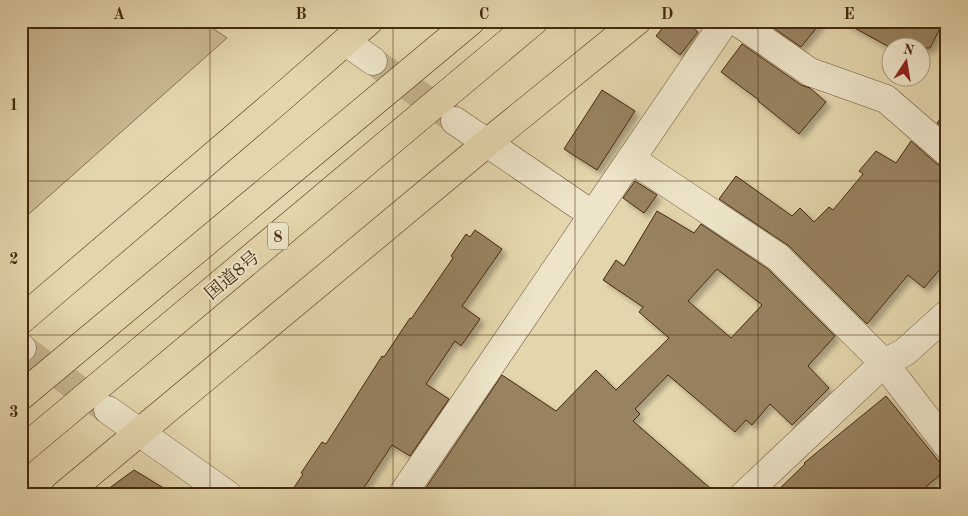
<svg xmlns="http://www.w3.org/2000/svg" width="968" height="516" viewBox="0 0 968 516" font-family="'Old Standard TT','Noto Serif JP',serif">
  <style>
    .green { fill: #c9b891; stroke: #877050 }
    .building { fill: #988261; stroke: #45280f; fill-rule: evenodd; filter: url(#shadow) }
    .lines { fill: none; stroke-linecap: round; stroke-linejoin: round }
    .minor-tunnel { stroke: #c4b38d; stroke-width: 28; stroke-dasharray: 28 14; stroke-linecap: butt }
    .minor-casing { stroke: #6d5436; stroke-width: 29 }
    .highway-casing { stroke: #45280f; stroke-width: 29 }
    .minor { stroke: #ede4c9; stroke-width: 28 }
    .highway { stroke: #e4d6ac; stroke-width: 28 }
    .grid { fill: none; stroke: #45280f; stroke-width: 1; stroke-opacity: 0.55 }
    .labels { text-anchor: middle; stroke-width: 4.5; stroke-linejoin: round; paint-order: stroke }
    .shield { fill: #ede4c9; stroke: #776047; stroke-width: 1 }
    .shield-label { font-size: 16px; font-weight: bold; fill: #45280f }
    .street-label { font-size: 18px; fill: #45280f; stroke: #ede4c9 }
    .neatline { fill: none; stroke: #45280f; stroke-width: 2 }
    .grid-label { font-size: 16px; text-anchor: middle; font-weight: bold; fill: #45280f }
  </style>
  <defs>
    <filter id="shadow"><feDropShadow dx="4.5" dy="4.5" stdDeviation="2.5" flood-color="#0004"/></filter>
  </defs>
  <rect width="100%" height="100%" fill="#e4d6ac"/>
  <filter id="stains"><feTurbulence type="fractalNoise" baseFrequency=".004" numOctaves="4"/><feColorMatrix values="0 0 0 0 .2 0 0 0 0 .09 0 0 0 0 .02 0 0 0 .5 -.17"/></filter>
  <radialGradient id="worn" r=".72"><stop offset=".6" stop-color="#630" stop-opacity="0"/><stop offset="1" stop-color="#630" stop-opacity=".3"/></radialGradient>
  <!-- green -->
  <path class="green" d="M21,21H202L227,38L21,221Z"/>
  <!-- building -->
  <g class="building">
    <path d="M668,21H684L698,32L680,55L656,36Z"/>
    <path d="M781,21H822L801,47L775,29Z"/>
    <path d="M842,21H944L930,48H891Z"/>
    <path d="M742,44L801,85L810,88L826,102L799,134L758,101L759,100L721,72Z"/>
    <path d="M602,90L635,111L597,170L564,149Z"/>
    <path d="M947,111V131L937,123Z"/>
    <path d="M911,141L937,164L944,167H947V261L924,288L908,275L867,324L789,246L719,199L736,176L792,216L800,208L814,222L829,207L833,210L863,174L859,171L876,151L896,163Z"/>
    <path d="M635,181L657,195L644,213L623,198Z"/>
    <path d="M657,211L694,233L701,224L768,269L835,336L808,366L829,388L792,425L770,404L752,425L746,420L735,432L668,375L635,409L640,414L633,421L718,495H421L502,375L556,411L596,370L616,390L669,338L639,312L643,307L603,280L616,260L624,266ZM717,269L762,305L731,338L688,301Z"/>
    <path d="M475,230L502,249L462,306L480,319L461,346L455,341L426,384L449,399L410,456L392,445L359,495H289L303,474L301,473L322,442L326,444L382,356L384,357L410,318L411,319L453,258L451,256L466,234L470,237Z"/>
    <path d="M886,396L946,470L916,495H773L805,464L804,463Z"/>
    <path d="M134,470L175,495H100Z"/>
  </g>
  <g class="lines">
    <!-- minor-tunnel -->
    <g class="minor-tunnel">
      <path d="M373,61L453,119"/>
      <path d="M22,348L106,409"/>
    </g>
    <defs>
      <g id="minor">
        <path d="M736,21L810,72L886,99L947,152"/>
        <path d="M346,42L373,61"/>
        <path d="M455,121L593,215"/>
        <path d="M631,159L778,257L884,363L947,445"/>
        <path d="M21,348H22"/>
        <path d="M108,410L228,495"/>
        <path d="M402,495L725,21"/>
        <path d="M744,495L884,363L905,352L947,314"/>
      </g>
      <g id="highway">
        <path d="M21,320L274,104L369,21"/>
        <path d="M21,396L471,21"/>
        <path d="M21,451L534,21"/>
        <path d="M64,495L487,143L637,21"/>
      </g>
    </defs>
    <!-- minor casing -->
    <use href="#minor" class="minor-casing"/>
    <!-- highway casing -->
    <use href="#highway" class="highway-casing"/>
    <!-- minor -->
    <use href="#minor" class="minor"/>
    <!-- highway -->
    <use href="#highway" class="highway"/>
  </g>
  <!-- grid -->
  <path class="grid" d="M210,21V495M393,21V495M575,21V495M758,21V495M21,181H947M21,335H947"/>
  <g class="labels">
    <!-- shield labels -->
    <rect class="shield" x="268" y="222.5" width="20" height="27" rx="4"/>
    <g class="shield-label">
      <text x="278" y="242">8</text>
    </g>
    <!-- street labels -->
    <g class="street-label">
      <text transform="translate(232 275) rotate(-40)" y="6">国道8号</text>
    </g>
  </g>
  <!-- margin -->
  <rect width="968" height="516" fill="none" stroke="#e4d6ac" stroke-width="55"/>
  <!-- north arrow -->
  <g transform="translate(906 62) rotate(12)"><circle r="24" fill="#ede4c9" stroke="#aa997f"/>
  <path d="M0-4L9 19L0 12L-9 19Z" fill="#8f2418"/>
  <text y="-8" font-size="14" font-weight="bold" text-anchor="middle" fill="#45280f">N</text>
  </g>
  <rect x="28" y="28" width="912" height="460" class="neatline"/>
  <g class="grid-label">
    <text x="119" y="19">A</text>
    <text x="301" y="19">B</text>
    <text x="484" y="19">C</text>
    <text x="667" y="19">D</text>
    <text x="849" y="19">E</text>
    <text x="14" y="110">1</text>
    <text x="14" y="264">2</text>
    <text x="14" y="417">3</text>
  </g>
  <rect width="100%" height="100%" filter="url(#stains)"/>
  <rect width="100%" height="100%" fill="url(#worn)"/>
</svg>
